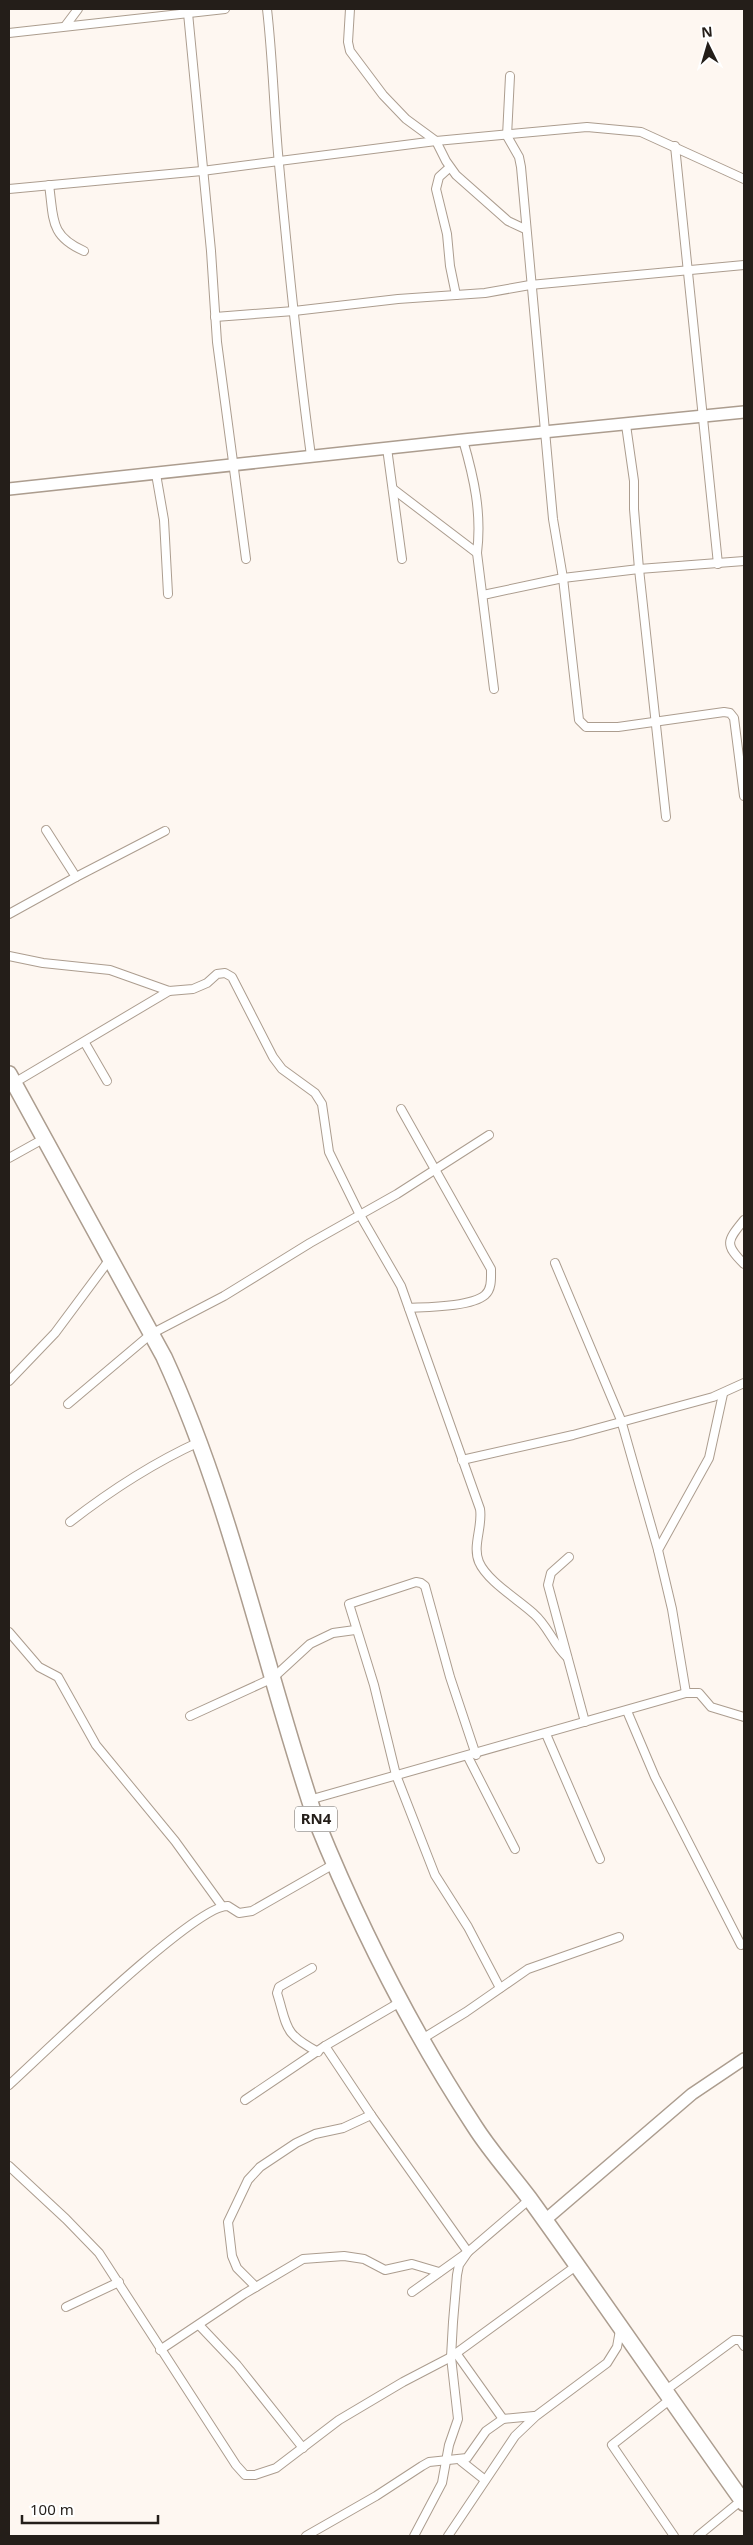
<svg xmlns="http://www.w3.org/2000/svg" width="753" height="2545" viewBox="0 0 753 2545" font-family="'Noto Sans',sans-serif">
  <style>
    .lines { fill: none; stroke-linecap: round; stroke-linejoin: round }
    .street-casing { stroke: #ac9d8f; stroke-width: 10 }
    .secondary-casing { stroke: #ac9d8f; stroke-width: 14 }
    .highway-casing { stroke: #ac9d8f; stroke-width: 18 }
    .street { stroke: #fff; stroke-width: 8 }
    .secondary { stroke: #fff; stroke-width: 11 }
    .highway { stroke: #fff; stroke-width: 15 }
    .labels { text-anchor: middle; stroke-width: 5; stroke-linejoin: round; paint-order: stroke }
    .shield { fill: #fff; stroke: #66625e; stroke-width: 1 }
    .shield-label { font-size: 15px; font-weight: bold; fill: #241e19 }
  </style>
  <rect width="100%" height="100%" fill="#fef7f1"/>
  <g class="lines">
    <defs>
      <g id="street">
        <path d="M267,9C273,61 274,113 279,164C288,262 298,359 311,456"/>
        <path d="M350,9L348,42L350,51L383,95L406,119L436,141L446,161L456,175L508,221L525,229"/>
        <path d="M188,13L211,251L217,342L246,559"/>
        <path d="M66,25L78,9"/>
        <path d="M9,33L225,9"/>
        <path d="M510,76L507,136L519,157L521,167L553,519L563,578L579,720L586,727H618L724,712L730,713L734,718L744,796"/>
        <path d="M675,146L718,564"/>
        <path d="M449,168L439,177L436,189L447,234L450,266L456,295"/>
        <path d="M49,185C54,218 49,236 84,251"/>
        <path d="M9,189L202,171L436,141L587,127L641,132L744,179"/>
        <path d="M215,317L294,311L398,299L485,293L530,285L744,265"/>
        <path d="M626,425L634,481V509L639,569L666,817"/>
        <path d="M463,440C474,478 482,513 477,553"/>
        <path d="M387,448L402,559"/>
        <path d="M156,474L164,520L168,594"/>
        <path d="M393,489L477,553L494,689"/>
        <path d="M483,595L563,578L639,569L744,561"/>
        <path d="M76,877L165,831"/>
        <path d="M9,914L76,877L46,830"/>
        <path d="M9,956L43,963L110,970L169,991L193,989L207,983L217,974L225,973L232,977L273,1057L282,1069L315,1093L322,1104L329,1152L360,1215L401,1286L480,1509C483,1526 472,1546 479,1562C487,1581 519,1600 534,1614C548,1626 553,1644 567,1657"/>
        <path d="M85,1043L107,1081"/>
        <path d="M14,1083L169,991"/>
        <path d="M401,1109L491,1269C491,1278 492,1289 485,1295C471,1307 426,1307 409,1308"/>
        <path d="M9,1158L45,1138"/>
        <path d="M744,1220C727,1241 724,1244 744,1264"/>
        <path d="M555,1263L621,1420L658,1550"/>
        <path d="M9,1381L55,1333L110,1259"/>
        <path d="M68,1404L151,1334L224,1296L310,1243L397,1194L489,1135"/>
        <path d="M462,1460L573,1435L713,1397L744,1383"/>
        <path d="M70,1522C110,1491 153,1463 199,1442"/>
        <path d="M569,1557L551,1573L548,1585L585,1722"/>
        <path d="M9,1632L39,1667L58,1677L96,1745L175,1841L222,1906"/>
        <path d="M686,1693L672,1609L658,1550L709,1458L723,1394"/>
        <path d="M627,1711L655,1777L741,1945"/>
        <path d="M190,1716L273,1678L310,1644L333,1633L355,1630"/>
        <path d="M546,1734L600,1859"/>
        <path d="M476,1755L450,1677L425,1586L421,1583L416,1582L349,1604L374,1685L396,1775L435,1875L468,1927L500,1988"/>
        <path d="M468,1757L515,1849"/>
        <path d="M309,1800L686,1693H699L711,1707L744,1717"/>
        <path d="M312,1968L279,1987L277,1993C288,2028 283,2033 318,2052"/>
        <path d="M422,2039L466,2012L528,1969L619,1937"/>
        <path d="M325,2046L371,2115L468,2252L459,2265L457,2275L453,2322L451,2357L458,2419L449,2445L442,2483L414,2536"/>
        <path d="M9,2085C41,2056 196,1904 228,1906L239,1913L252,1911L334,1864"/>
        <path d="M245,2100L325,2046L402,2001"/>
        <path d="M9,2166L66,2219L99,2253L236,2465L245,2475H255L276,2468L339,2420L403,2382L451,2357L576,2266"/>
        <path d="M256,2287L237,2268L232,2256L228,2222L248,2180L260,2167L296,2143L315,2134L343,2128L371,2115"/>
        <path d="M412,2292L468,2252L530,2199"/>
        <path d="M66,2307L119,2282"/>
        <path d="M199,2325L237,2365L303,2448"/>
        <path d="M160,2350L244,2294L303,2259L344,2256L364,2259L385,2270L412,2264L439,2272"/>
        <path d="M456,2353L503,2419"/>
        <path d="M666,2390L734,2340H740L744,2346"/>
        <path d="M672,2398L612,2445L674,2536"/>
        <path d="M461,2461L485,2480"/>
        <path d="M306,2536L376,2496L422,2466L429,2462L467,2458L486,2431L503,2419L534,2416"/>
        <path d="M448,2536L515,2436L536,2416L607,2363L617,2347L620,2330"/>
        <path d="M698,2536L743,2499"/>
      </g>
      <g id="secondary">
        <path d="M9,489L463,440L744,412"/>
        <path d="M544,2221L692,2094L744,2059"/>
      </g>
      <path id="highway" d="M9,1074L164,1357C232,1505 264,1666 316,1820C359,1926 412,2031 475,2127C491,2152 511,2174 529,2198C602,2299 672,2402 744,2503"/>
    </defs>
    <!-- street casing -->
    <use href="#street" class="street-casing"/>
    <!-- secondary casing -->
    <use href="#secondary" class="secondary-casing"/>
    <!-- highway casing -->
    <use href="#highway" class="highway-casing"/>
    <!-- street -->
    <use href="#street" class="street"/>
    <!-- secondary -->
    <use href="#secondary" class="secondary"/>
    <!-- highway -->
    <use href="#highway" class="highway"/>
  </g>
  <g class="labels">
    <!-- shield labels -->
    <rect class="shield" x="295" y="1806.5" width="42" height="25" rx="4"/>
    <g class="shield-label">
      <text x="316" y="1824">RN4</text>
    </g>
  </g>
  <!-- border -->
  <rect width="753" height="2545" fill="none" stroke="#241e19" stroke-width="20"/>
  <!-- north arrow -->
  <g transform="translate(708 45) rotate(355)" stroke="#ffffff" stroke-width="4" paint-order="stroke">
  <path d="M0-4L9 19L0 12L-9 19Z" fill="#241e19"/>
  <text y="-8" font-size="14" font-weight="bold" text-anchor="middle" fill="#241e19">N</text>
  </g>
  <!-- scale -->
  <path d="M22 2515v8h136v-8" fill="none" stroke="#241e19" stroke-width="2.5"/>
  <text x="30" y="2515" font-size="15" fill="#241e19" stroke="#ffffff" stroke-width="4" paint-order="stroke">100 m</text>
</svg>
